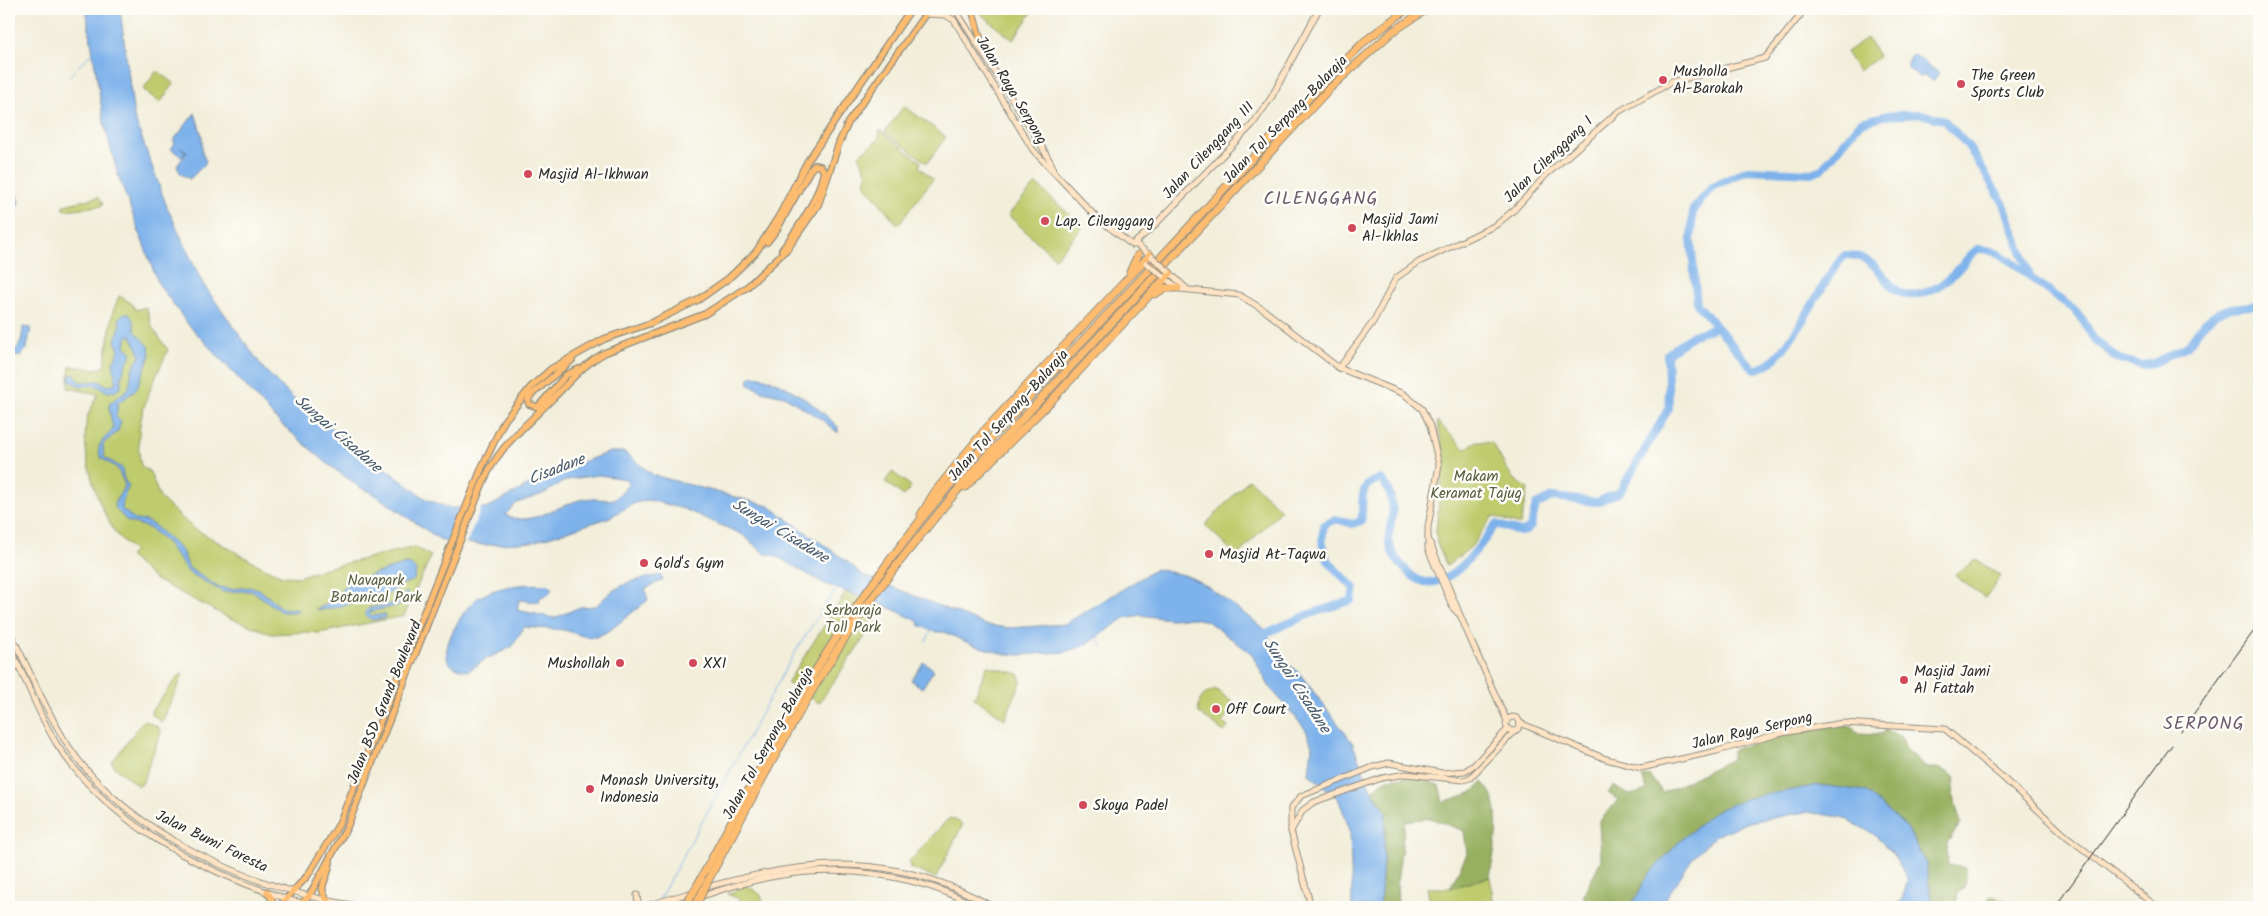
<svg xmlns="http://www.w3.org/2000/svg" width="2268" height="916" viewBox="0 0 2268 916" font-family="Kalam,sans-serif">
  <style>
    .green { fill: #bfcc6e; stroke: #757c4c }
    .forest { fill: #97b061; stroke: #616e46 }
    .water { fill: #7eb2eb; stroke: #546e8b; fill-rule: evenodd }
    .pier { fill: #f2eeda }
    .lines { fill: none; stroke-linecap: round; stroke-linejoin: round }
    .stream { stroke: #7eb2eb; stroke-width: 1 }
    .river { stroke: #7eb2eb; stroke-width: 8 }
    .secondary-casing { stroke: #8e8c82; stroke-width: 7 }
    .primary-casing { stroke: #8e8c82; stroke-width: 8 }
    .highway-casing { stroke: #8e8c82; stroke-width: 9 }
    .secondary { stroke: #fee4c5; stroke-width: 5 }
    .primary { stroke: #fdbc6f; stroke-width: 5.5 }
    .highway { stroke: #fdbc6f; stroke-width: 7 }
    .rail { stroke: #2b2b2b; stroke-width: 1 }
    .secondary-bridge-casing { stroke: #8e8c82; stroke-width: 7; stroke-linecap: butt }
    .highway-bridge-casing { stroke: #8e8c82; stroke-width: 9; stroke-linecap: butt }
    .secondary-bridge { stroke: #fee4c5; stroke-width: 5 }
    .highway-bridge { stroke: #fdbc6f; stroke-width: 7 }
    .poi-dot { fill: #d1495b; stroke: #fdfcf7; stroke-width: 2 }
    .labels { text-anchor: middle; stroke-width: 5; stroke-linejoin: round; paint-order: stroke }
    .poi-label { font-size: 15px; fill: #2b2b2b; stroke: #fdfcf7; text-anchor: start }
    .street-label { font-size: 15px; fill: #2b2b2b; stroke: #fdfcf7 }
    .park-label { font-size: 15px; fill: #575b3f; stroke: #fdfcf7 }
    .water-label { font-size: 16px; font-style: italic; fill: #485a6e; stroke: #fdfcf7 }
    .quarter-label { font-size: 18px; letter-spacing: 1px; fill: #6a5a6b; stroke: #fdfcf7 }
  </style>
  <rect width="100%" height="100%" fill="#fdfcf7"/>
  <filter id="ink" filterUnits="userSpaceOnUse"><feTurbulence type="fractalNoise" baseFrequency=".02" numOctaves="2"/><feDisplacementMap in="SourceGraphic" scale="10" xChannelSelector="R" yChannelSelector="G"/><feConvolveMatrix kernelMatrix="1 2 1 2 8 2 1 2 1" color-interpolation-filters="sRGB"/></filter>
  <filter id="wash" filterUnits="userSpaceOnUse"><feTurbulence type="fractalNoise" baseFrequency=".0096" numOctaves="4" result="noise"/><feDisplacementMap in="SourceGraphic" scale="20" xChannelSelector="R" yChannelSelector="G"/><feGaussianBlur stdDeviation="1.12" result="paint"/><feColorMatrix in="noise" values="0 0 0 0 0 0 0 0 0 0 0 0 0 0 0 0 0 1.4 0 .05"/><feComposite in="paint" operator="in"/></filter>
  <g filter="url(#wash)">
    <rect width="100%" height="100%" fill="#f2eeda"/>
    <!-- green -->
    <g class="green">
      <path d="M979,9H1034L1013,40L981,14Z"/>
      <path d="M1867,38L1879,57L1858,71L1846,52Z"/>
      <path d="M157,71L174,84L160,103L143,89Z"/>
      <path d="M904,106L946,137L927,163L885,132Z"/>
      <path d="M880,130L921,162L919,167L933,179L898,225L865,185L867,174L859,155L878,140Z"/>
      <path d="M1036,184L1083,227L1055,258L1008,215Z"/>
      <path d="M98,197L103,204L101,206L65,210L62,208L64,205Z"/>
      <path d="M119,296L130,302L136,310L146,307L152,327L168,350C150,390 132,421 141,466L150,472L160,498L193,528L268,570L283,576L298,577L322,569L414,547L431,556L404,616L319,633L306,632L272,634L225,616L154,579L129,556L134,551C128,545 120,539 115,532C97,506 78,446 88,415C91,408 95,401 98,394L68,388L70,366L95,369L104,367L113,311Z"/>
      <path d="M1437,421L1465,449L1477,441L1492,443L1512,478L1528,489L1520,525L1493,516L1471,547L1447,566L1437,544L1436,530L1444,456Z"/>
      <path d="M892,472L911,486L904,496L885,482Z"/>
      <path d="M1249,479L1281,510L1237,556L1205,525Z"/>
      <path d="M1976,560L2001,576L1985,598L1954,575Z"/>
      <path d="M846,592L886,606L819,703L787,683Z"/>
      <path d="M987,666L1019,674L1021,682L1005,719L974,698Z"/>
      <path d="M181,673L183,675L162,722L151,714V711Z"/>
      <path d="M1215,689L1236,705L1222,722L1228,727L1224,732L1199,713C1197,700 1203,694 1215,689Z"/>
      <path d="M144,720L158,727L161,732L142,784L138,786L113,766L112,762Z"/>
      <path d="M951,818L963,824L936,878L910,868L909,862L947,820Z"/>
      <path d="M1490,877L1493,900L1501,907H1431L1427,888H1450Z"/>
      <path d="M747,885L761,895L765,907H739L740,899L727,894Z"/>
    </g>
    <!-- forest -->
    <g class="forest">
      <path d="M1833,726L1853,727L1857,733L1882,734L1885,730L1901,736L1906,749L1927,768H1941L1955,777L1953,796L1961,823L1947,843L1948,865L1966,868L1964,889L1958,892L1956,907H1932L1926,863L1907,828L1865,791L1748,798L1633,901L1631,907H1584V894L1601,860L1599,822L1618,800L1608,793L1613,786L1630,795L1647,790L1642,777L1649,775L1663,793L1732,759V750L1775,736Z"/>
      <path d="M1413,776L1439,785L1443,802L1471,793L1482,782C1506,802 1494,851 1490,877L1450,888L1467,854L1464,831L1430,818L1405,821L1397,883L1398,907H1380L1386,811L1371,790L1387,779Z"/>
      <path d="M1991,896L2029,907H1983Z"/>
    </g>
    <!-- water -->
    <g class="water">
      <path d="M86,9H120L134,117L167,207L203,284L264,369L297,402L426,499L449,508H487L551,473L610,452H624L653,475L769,506L848,562L861,574L986,625L1010,628L1065,624L1156,569L1188,576L1207,586L1266,630L1271,644L1283,659L1300,674L1352,742L1371,790L1386,811L1380,907H1352L1350,830L1338,798L1309,774L1312,746L1306,730L1269,686L1251,653L1207,621L1193,618L1170,619L1140,615L1125,618L1084,646L1064,652L1020,655L1004,654L973,645L944,632H935L919,625L918,621L886,606L827,585L774,555L765,554L743,535L684,509L649,500L635,503L608,518L533,542L484,545L442,541L371,492L361,488L329,465L279,422L187,323L158,283L118,175L104,123ZM599,475L626,479L629,484L615,499C603,501 591,497 580,500C556,506 530,528 505,515L517,503L543,494L563,482L571,479Z"/>
      <path d="M1913,54L1939,73L1933,81L1926,76L1918,77L1908,68L1907,62Z"/>
      <path d="M195,113L202,136V153L206,161L204,165L190,179L181,174L177,166L187,152L180,147L186,152L182,157L171,149L175,143L173,141Z"/>
      <path d="M9,163L11,164L13,184L19,202L17,207L9,211Z"/>
      <path d="M124,313L129,314L133,320L135,331L149,346L150,356L136,390L118,403L116,417L121,422L118,431L103,444L104,457L122,468L124,479L129,486L123,499L122,509L135,520L146,521L155,526L182,551L189,568L216,586L229,589L252,587L259,589L281,608L300,610L297,612H281L253,591L223,592L188,572L167,543L149,528L127,521L115,508L114,504L125,485L117,468L101,458C94,443 105,440 113,429L109,407L110,403L129,388L132,370L140,356L138,349L130,335L127,336L125,346L132,353C127,363 120,373 121,386L116,391L108,392L95,385L80,386L70,381V376L74,374L80,382L99,381L108,386L113,385L116,381L113,362L119,351L115,340L120,326L119,318Z"/>
      <path d="M23,327L31,328L27,348L21,356L9,357V352C21,351 22,337 23,327Z"/>
      <path d="M752,376C779,376 820,408 838,427V433L824,421L784,396L762,391L749,384L748,379Z"/>
      <path d="M406,564L411,565L416,570L414,580L403,584L387,595L324,610L315,609L324,606L351,581Z"/>
      <path d="M660,575L663,580L645,589L648,600L609,631L596,637H586L564,630L524,627L512,647L486,659L468,671C461,669 452,668 448,661C440,646 465,606 478,598C499,585 525,583 549,585L552,588L549,594L539,598L540,602L519,600L517,610L554,618L580,607L596,606L612,591L629,582Z"/>
      <path d="M404,593H408L409,601L406,604L369,612L372,616L385,614V618L372,620L366,616L365,612L369,608L404,601Z"/>
      <path d="M924,662L934,670L922,688L911,680Z"/>
      <path d="M1819,785L1865,791L1907,828L1926,864L1932,907H1894L1902,899L1908,880L1893,853L1872,833L1842,817L1806,812L1749,822L1715,836L1694,856L1660,907H1631L1648,875L1682,839L1715,811L1748,798Z"/>
    </g>
    <!-- pier -->
    <path class="pier" d="M461,505L482,506L465,546L446,544Z"/>
    <g class="lines">
      <!-- stream -->
      <g class="stream">
        <path d="M78,67L94,51"/>
        <path d="M69,77L75,70"/>
        <path d="M1097,637L1103,647"/>
        <path d="M926,641L931,631"/>
        <path d="M659,900L795,652L836,589"/>
      </g>
      <!-- river -->
      <g class="river">
        <path d="M1717,327L1753,369C1786,371 1822,276 1845,255C1884,254 1885,298 1914,295C1933,293 1951,279 1962,265C1968,259 1971,253 1978,249C1996,248 2016,264 2029,276"/>
        <path d="M1259,636L1310,614L1352,600L1354,588C1332,565 1317,559 1324,525C1335,518 1340,519 1352,524L1361,521C1365,505 1355,483 1381,479C1390,487 1394,506 1392,518C1391,525 1388,534 1389,541C1391,553 1400,565 1409,573C1442,605 1479,547 1496,524L1520,532L1526,531L1531,526L1536,505L1552,497L1597,502L1620,492L1669,408L1667,354L1693,335L1717,327L1697,304L1691,239L1693,210L1712,187L1747,170L1811,173L1822,169L1861,122L1884,116L1920,114L1944,120L1968,146L2004,204L2031,278L2075,310L2083,320L2094,340L2119,359L2142,365L2154,363L2187,346L2205,322L2217,313L2231,308L2259,305"/>
      </g>
    </g>
  </g>
  <g filter="url(#ink)">
    <g class="lines">
      <defs>
        <g id="secondary">
          <path d="M955,9L1037,138L1052,165L1053,171"/>
          <path d="M924,14L945,15L954,20L1033,150L1096,217L1132,245H1137L1151,256"/>
          <path d="M1132,245L1152,228L1252,125L1271,98L1319,9"/>
          <path d="M1168,271L1187,289"/>
          <path d="M1163,277L1180,289L1239,295L1264,310L1339,368L1404,394L1422,409L1430,426L1439,465L1428,527V549L1453,608L1459,614"/>
          <path d="M1339,368L1373,322L1396,278L1419,262L1496,225L1514,210L1547,174L1618,112L1672,82L1765,58L1800,16L1801,9"/>
          <path d="M1428,538L1468,634L1507,721"/>
          <path d="M9,631C28,666 43,705 64,739C122,834 259,892 364,907"/>
          <path d="M9,647C27,679 38,715 58,746C110,825 200,870 287,899C301,904 315,904 329,907"/>
          <circle cx="1513" cy="724" r="7"/>
          <path d="M1520,723L1606,759L1641,768L1717,751L1782,733L1843,723L1945,729L2001,776L2065,835L2157,907"/>
          <path d="M1291,831L1303,810L1314,802L1382,778L1406,774L1463,780L1470,778L1515,731"/>
          <path d="M704,888C808,858 896,851 993,907"/>
          <path d="M637,895L638,904L643,907"/>
          <path d="M642,907L696,891"/>
          <path d="M669,907C706,895 743,881 782,875C846,865 920,875 977,907"/>
          <path d="M1311,907L1291,831V808L1301,796L1373,767L1389,763L1442,773L1465,771L1474,765L1508,729"/>
        </g>
        <g id="primary">
          <path d="M972,9L984,52"/>
          <path d="M767,242L777,229L810,170L815,165L820,166L824,171C818,200 799,227 782,250"/>
          <path d="M572,360L531,395L528,400L529,404L538,407L566,375L579,369"/>
          <path d="M267,892L272,899V907"/>
          <path d="M329,902C314,886 330,879 330,860"/>
          <path d="M279,907L308,875L339,824L483,465L504,421L531,387L551,369L604,339L651,323L698,300L729,278L756,252L779,216L807,162L911,9"/>
          <path d="M298,907L309,896L347,827L482,485C498,446 523,429 552,399C569,383 582,365 604,353L705,314L747,287L788,248L818,205L839,143L849,121L929,9"/>
        </g>
        <g id="highway">
          <path d="M1130,272L1138,255"/>
          <path d="M1155,294L1165,288H1178"/>
          <path d="M965,487L1051,401L1170,273"/>
          <path d="M921,515L934,493L984,431L1150,255"/>
          <path d="M711,875C758,787 804,697 861,614C895,565 933,519 971,474L1329,89L1392,32L1427,9"/>
          <path d="M701,879C757,774 811,667 882,571C947,480 1027,400 1104,318C1178,240 1249,161 1323,83L1365,41L1407,9"/>
        </g>
      </defs>
      <!-- secondary casing -->
      <use href="#secondary" class="secondary-casing"/>
      <!-- primary casing -->
      <use href="#primary" class="primary-casing"/>
      <!-- highway casing -->
      <use href="#highway" class="highway-casing"/>
      <!-- secondary -->
      <use href="#secondary" class="secondary"/>
      <!-- primary -->
      <use href="#primary" class="primary"/>
      <!-- highway -->
      <use href="#highway" class="highway"/>
      <!-- rail -->
      <g class="rail">
        <path d="M2181,731L2259,624"/>
        <path d="M2055,907L2172,745"/>
      </g>
      <defs>
        <g id="secondary-bridge">
          <path d="M1152,257L1168,271"/>
          <path d="M1146,263L1163,276"/>
        </g>
        <g id="highway-bridge">
          <path d="M685,907L701,879"/>
          <path d="M695,907L711,875"/>
        </g>
      </defs>
      <!-- secondary-bridge casing -->
      <use href="#secondary-bridge" class="secondary-bridge-casing"/>
      <!-- highway-bridge casing -->
      <use href="#highway-bridge" class="highway-bridge-casing"/>
      <!-- secondary-bridge -->
      <use href="#secondary-bridge" class="secondary-bridge"/>
      <!-- highway-bridge -->
      <use href="#highway-bridge" class="highway-bridge"/>
    </g>
  </g>
  <!-- markers -->
  <g class="poi-dot">
    <circle cx="1663" cy="80" r="5"/>
    <circle cx="1961" cy="84" r="5"/>
    <circle cx="528" cy="174" r="5"/>
    <circle cx="1045" cy="221" r="5"/>
    <circle cx="1352" cy="228" r="5"/>
    <circle cx="1209" cy="554" r="5"/>
    <circle cx="644" cy="563" r="5"/>
    <circle cx="620" cy="663" r="5"/>
    <circle cx="693" cy="663" r="5"/>
    <circle cx="1904" cy="680" r="5"/>
    <circle cx="1216" cy="709" r="5"/>
    <circle cx="590" cy="789" r="5"/>
    <circle cx="1083" cy="805" r="5"/>
  </g>
  <g class="labels">
    <!-- poi labels -->
    <g class="poi-label">
      <text x="1673" y="76">Musholla<tspan x="1673" dy="17">Al-Barokah</tspan></text>
      <text x="1971" y="80">The Green<tspan x="1971" dy="17">Sports Club</tspan></text>
      <text x="538" y="179">Masjid Al-Ikhwan</text>
      <text x="1362" y="224">Masjid Jami<tspan x="1362" dy="17">Al-Ikhlas</tspan></text>
      <text x="1055" y="226">Lap. Cilenggang</text>
      <text x="1219" y="559">Masjid At-Taqwa</text>
      <text x="654" y="568">Gold's Gym</text>
      <text x="610" y="668" text-anchor="end">Mushollah</text>
      <text x="703" y="668">XXI</text>
      <text x="1914" y="676">Masjid Jami<tspan x="1914" dy="17">Al Fattah</tspan></text>
      <text x="1226" y="714">Off Court</text>
      <text x="600" y="785">Monash University,<tspan x="600" dy="17">Indonesia</tspan></text>
      <text x="1093" y="810">Skoya Padel</text>
    </g>
    <!-- street labels -->
    <g class="street-label">
      <text transform="translate(1012 90) rotate(59)" y="5">Jalan Raya Serpong</text>
      <text transform="translate(1285 119) rotate(-46)" y="5">Jalan Tol Serpong–Balaraja</text>
      <text transform="translate(1208 150) rotate(-47)" y="5">Jalan Cilenggang III</text>
      <text transform="translate(1548 159) rotate(-44)" y="5">Jalan Cilenggang I</text>
      <text transform="translate(1008 415) rotate(-48)" y="5">Jalan Tol Serpong–Balaraja</text>
      <text transform="translate(384 702) rotate(-68)" y="5">Jalan BSD Grand Boulevard</text>
      <text transform="translate(1752 730) rotate(-13)" y="5">Jalan Raya Serpong</text>
      <text transform="translate(768 743) rotate(-61)" y="5">Jalan Tol Serpong–Balaraja</text>
      <text transform="translate(212 841) rotate(26)" y="5">Jalan Bumi Foresta</text>
    </g>
    <!-- park labels -->
    <g class="park-label">
      <text x="1476" y="481">Makam<tspan x="1476" dy="17">Keramat Tajug</tspan></text>
      <text x="376" y="585">Navapark<tspan x="376" dy="17">Botanical Park</tspan></text>
      <text x="853" y="615">Serbaraja<tspan x="853" dy="17">Toll Park</tspan></text>
    </g>
    <!-- water labels -->
    <g class="water-label">
      <text transform="translate(339 433) rotate(41)" y="6">Sungai Cisadane</text>
      <text transform="translate(556 468) rotate(-21)" y="6">Cisadane</text>
      <text transform="translate(781 530) rotate(31)" y="6">Sungai Cisadane</text>
      <text transform="translate(1298 685) rotate(57)" y="6">Sungai Cisadane</text>
    </g>
    <!-- quarter labels -->
    <g class="quarter-label">
      <text x="1321" y="204">CILENGGANG</text>
      <text x="2204" y="729">SERPONG</text>
    </g>
  </g>
  <!-- margin -->
  <rect width="2268" height="916" fill="none" stroke="#fdfcf7" stroke-width="30"/>
</svg>
